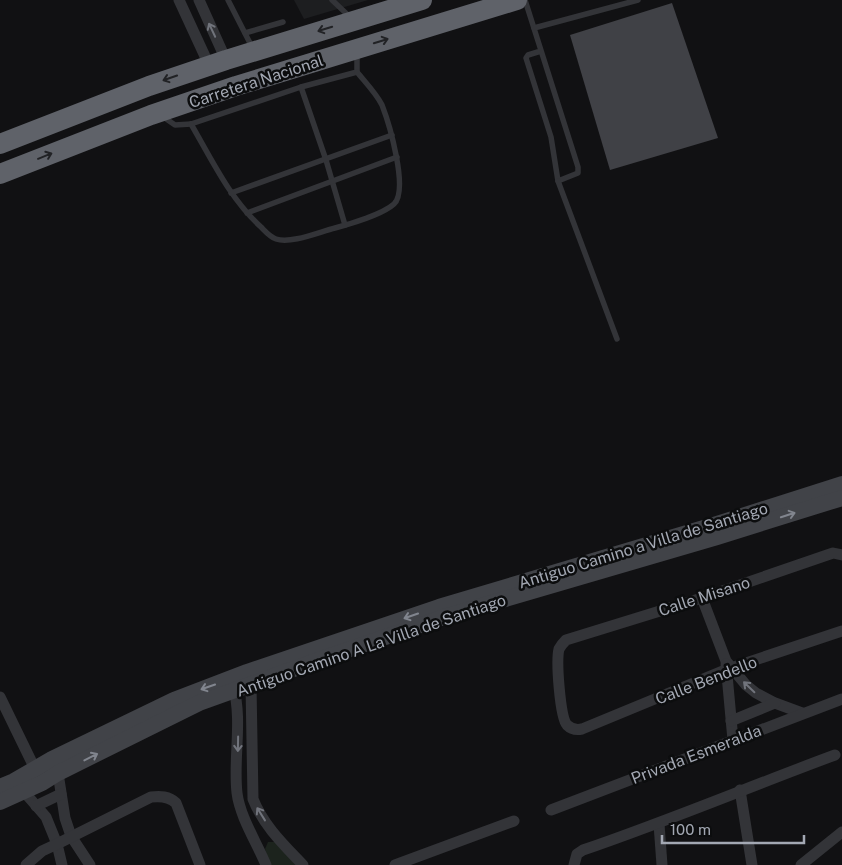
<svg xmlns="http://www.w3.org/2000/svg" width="842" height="865" viewBox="0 0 842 865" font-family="'Public Sans',sans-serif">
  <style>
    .built { fill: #1d1e20 }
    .green { fill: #1c231d }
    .building { fill: #404146 }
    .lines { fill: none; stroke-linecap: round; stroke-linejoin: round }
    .lane { stroke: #333438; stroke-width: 5.5 }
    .street { stroke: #333438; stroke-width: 11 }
    .secondary { stroke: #414348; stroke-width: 16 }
    .highway { stroke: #5f6269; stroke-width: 20 }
    .oneway { stroke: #212225 }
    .oneway2 { stroke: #71747c }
    .oneway3 { stroke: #81858e }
    .labels { text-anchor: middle; stroke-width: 5; stroke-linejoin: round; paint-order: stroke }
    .street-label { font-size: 16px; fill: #a3a8b3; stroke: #0c0d0e }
  </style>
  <rect width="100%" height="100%" fill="#111113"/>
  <!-- built -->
  <path class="built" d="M294,0H368L304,19Z"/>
  <!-- green -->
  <path class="green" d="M268,842H275L296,865H270L265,849Z"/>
  <!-- building -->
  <path class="building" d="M672,3L718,138L610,170L570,35Z"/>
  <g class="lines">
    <!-- lane -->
    <g class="lane">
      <path d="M228,0L252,47"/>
      <path d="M332,0L350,17"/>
      <path d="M525,0L578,167V173L558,181L551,137L526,58L528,55L541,51"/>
      <path d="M534,28L638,0"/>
      <path d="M245,33L283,22"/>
      <path d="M301,87L326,160L345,225"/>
      <path d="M162,116L175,125L191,124L301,87L357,72V52"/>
      <path d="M191,124C212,160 230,199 261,227C265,231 270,237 276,239C291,244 319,232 335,228C350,224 383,214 394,204C409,190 389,123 382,105C376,93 365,82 357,72"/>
      <path d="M558,181L617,339"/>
      <path d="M231,193L392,135"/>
      <path d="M247,213L397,157"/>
    </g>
    <!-- street -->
    <g class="street">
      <path d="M179,0L209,65"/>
      <path d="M199,0L226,60"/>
      <path d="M842,555L833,553L702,598L566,640C563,643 561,645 559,649C556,661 560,717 567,725C571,729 577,730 582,729L725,670L842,631"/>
      <path d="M702,598L726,661L746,685L756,693L775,703L802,713"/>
      <path d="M726,664L733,740"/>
      <path d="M249,680L251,685L253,799C263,825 284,845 303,865"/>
      <path d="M233,685C243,721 233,758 237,793C240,817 257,843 266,865"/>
      <path d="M0,697L38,775"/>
      <path d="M731,721L775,703"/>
      <path d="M56,767L58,773L65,818L71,836L90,865"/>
      <path d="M19,786L46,817L57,844L62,865"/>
      <path d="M740,790L752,865"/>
      <path d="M36,806L61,794"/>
      <path d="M551,810L842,699"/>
      <path d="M659,824L662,865"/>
      <path d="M26,865L42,851L57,844L151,797C160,796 169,796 176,803L200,865"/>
      <path d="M395,865L514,821"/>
      <path d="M574,865L577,854L583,850C668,821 751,786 835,755"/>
      <path d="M801,865L842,832"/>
    </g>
    <!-- secondary -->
    <g class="secondary">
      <path d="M0,787L14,781L52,759L174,700L247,672L439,607L714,525L842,484"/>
      <path d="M0,802L42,783L58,773L199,703L324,658L444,617L717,537L842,498"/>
    </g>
    <!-- highway -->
    <g class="highway">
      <path d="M0,144L149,86L226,60L422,0"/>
      <path d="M0,174L151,115L236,86L517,0"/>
    </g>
  </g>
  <!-- one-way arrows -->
  <defs><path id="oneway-shaft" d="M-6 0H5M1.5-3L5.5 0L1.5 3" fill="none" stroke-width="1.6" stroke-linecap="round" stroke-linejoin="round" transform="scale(1.25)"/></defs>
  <g class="oneway">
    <use href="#oneway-shaft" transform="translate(325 29) rotate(163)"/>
    <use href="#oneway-shaft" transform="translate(381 41) rotate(-17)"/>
    <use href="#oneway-shaft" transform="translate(170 78) rotate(161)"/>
    <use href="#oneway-shaft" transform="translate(45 156) rotate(-22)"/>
  </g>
  <g class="oneway2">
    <use href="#oneway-shaft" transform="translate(212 30) rotate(-115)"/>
    <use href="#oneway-shaft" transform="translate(749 687) rotate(-136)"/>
    <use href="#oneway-shaft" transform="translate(238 744) rotate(91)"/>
    <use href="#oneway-shaft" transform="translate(261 814) rotate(-122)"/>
  </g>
  <g class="oneway3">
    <use href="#oneway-shaft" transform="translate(788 515) rotate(-18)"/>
    <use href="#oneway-shaft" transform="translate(411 616) rotate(161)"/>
    <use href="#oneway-shaft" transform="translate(208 687) rotate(161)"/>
    <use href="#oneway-shaft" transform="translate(91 757) rotate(-27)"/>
  </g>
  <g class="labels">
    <!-- street labels -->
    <g class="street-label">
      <text transform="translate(256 81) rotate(-18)" y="6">Carretera Nacional</text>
      <text transform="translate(643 545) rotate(-17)" y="6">Antiguo Camino a Villa de Santiago</text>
      <text transform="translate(704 596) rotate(-18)" y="6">Calle Misano</text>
      <text transform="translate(371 645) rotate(-19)" y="6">Antiguo Camino A La Villa de Santiago</text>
      <text transform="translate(706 680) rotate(-21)" y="6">Calle Bendello</text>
      <text transform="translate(696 754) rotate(-21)" y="6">Privada Esmeralda</text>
    </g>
  </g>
  <!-- scale -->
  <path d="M662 835v8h142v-8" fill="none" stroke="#a3a8b3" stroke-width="2.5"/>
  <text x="670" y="835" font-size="15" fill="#a3a8b3" stroke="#0c0d0e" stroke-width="4" paint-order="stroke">100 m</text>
</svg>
